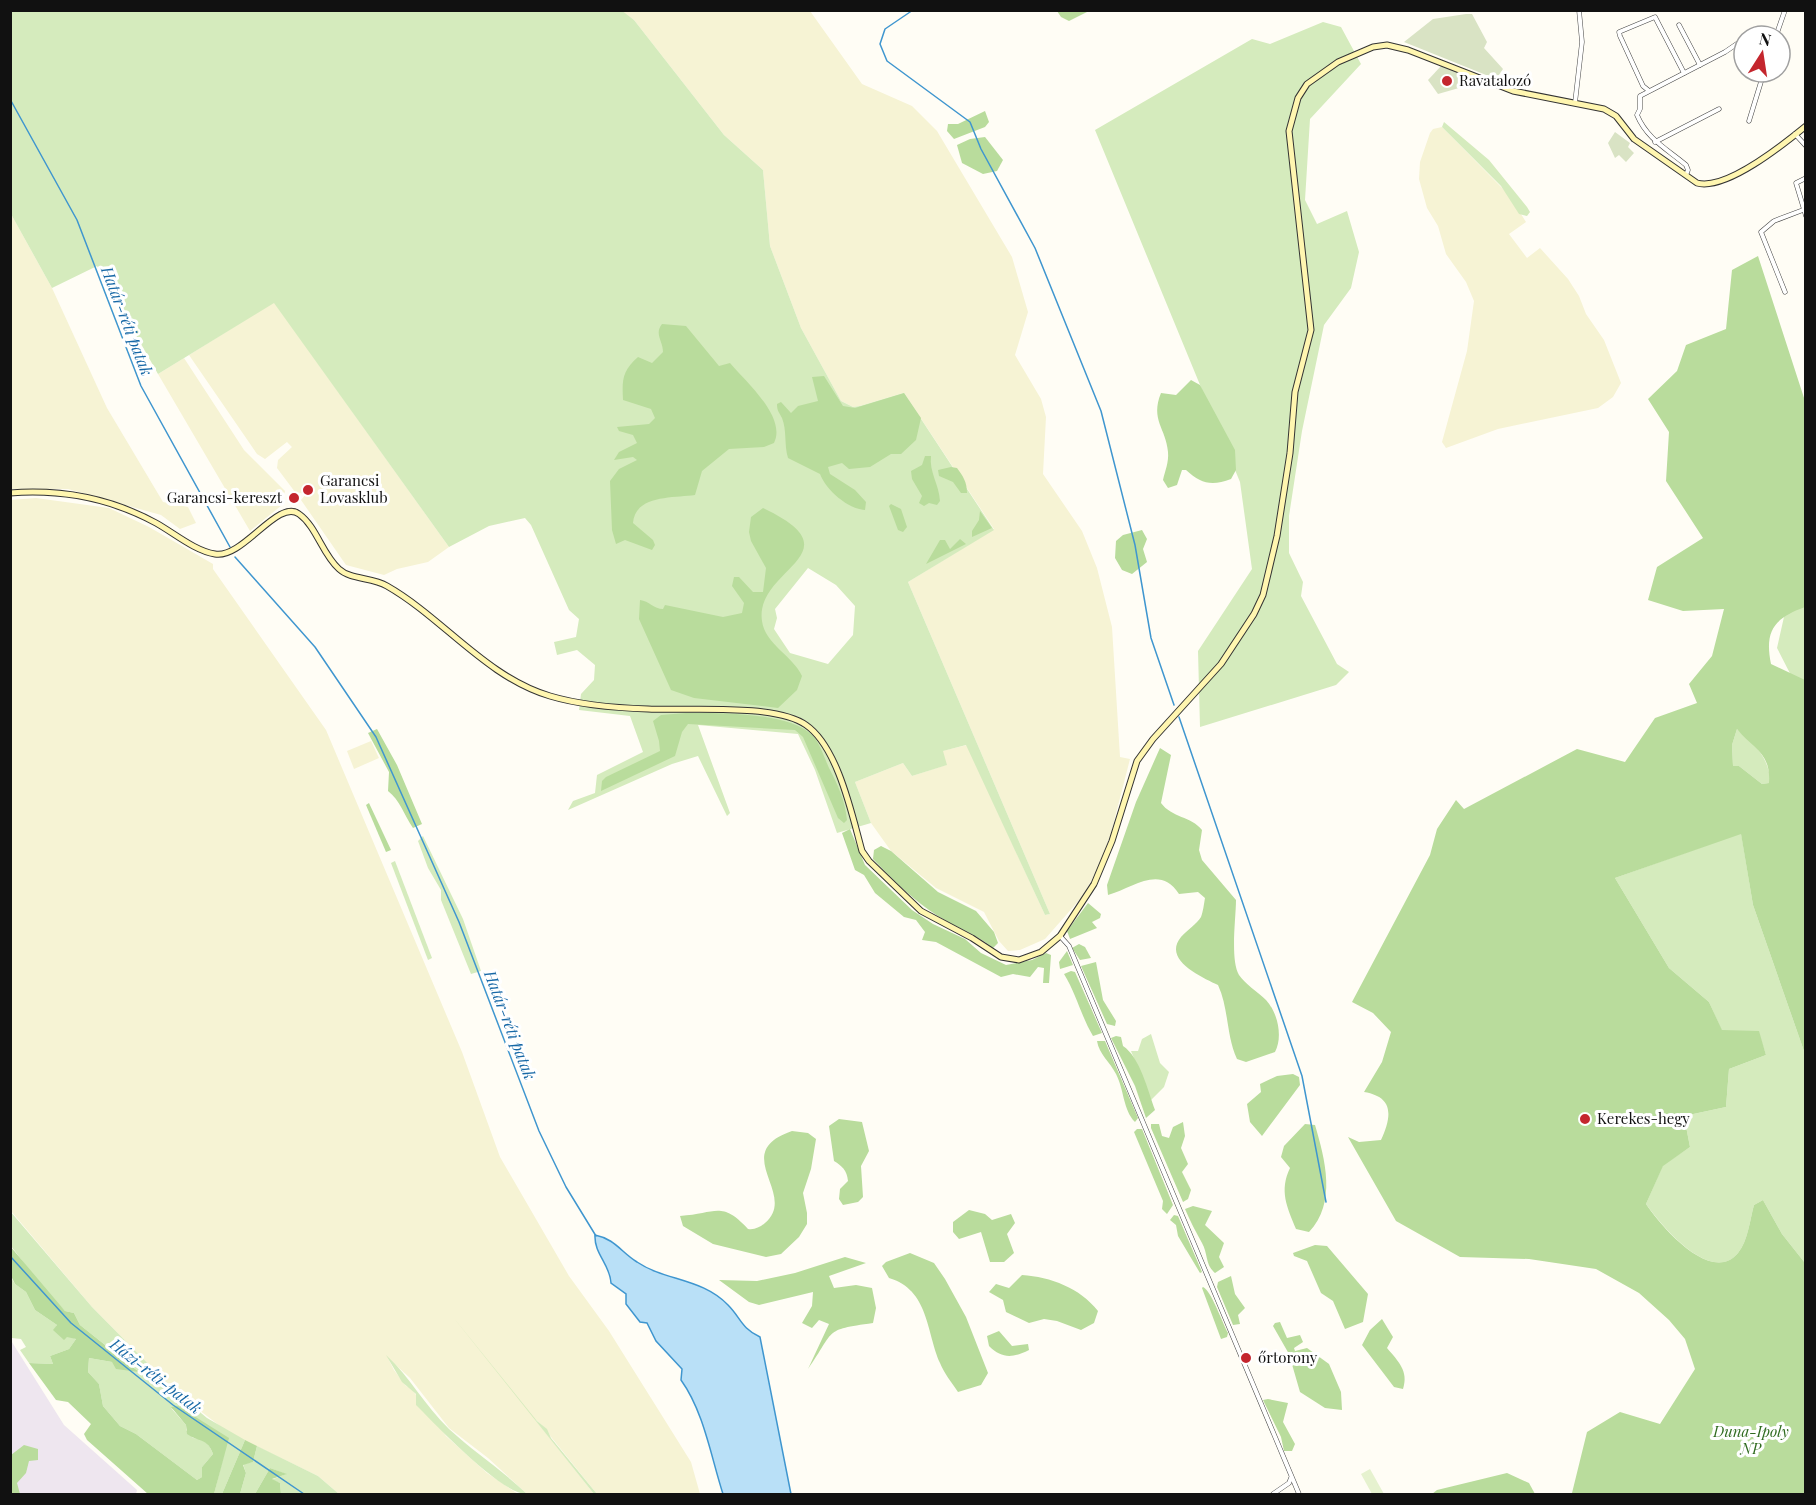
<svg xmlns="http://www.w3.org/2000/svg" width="1816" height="1505" viewBox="0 0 1816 1505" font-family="'Playfair Display',serif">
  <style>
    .industrial { fill: #eee6ef }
    .farmland { fill: #f6f3d4 }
    .green { fill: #d5ebbd; fill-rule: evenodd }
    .forest { fill: #b9dc9c; fill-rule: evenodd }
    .cemetery { fill: #d9e3c4 }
    .pitch { fill: #e6f2cf }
    .water { fill: #b9e0f7; stroke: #3f96cf; stroke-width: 1.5 }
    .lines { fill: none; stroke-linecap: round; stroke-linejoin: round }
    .stream { stroke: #3f96cf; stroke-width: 1.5 }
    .minor-casing { stroke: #444; stroke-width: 5 }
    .secondary-casing { stroke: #333; stroke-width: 7 }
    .minor { stroke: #fff; stroke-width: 4 }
    .secondary { stroke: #fff6b0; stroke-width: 5 }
    .poi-dot { fill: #c4262e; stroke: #fff; stroke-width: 2 }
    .labels { text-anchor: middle; stroke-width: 6; stroke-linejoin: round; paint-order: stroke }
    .poi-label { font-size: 15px; fill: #111; stroke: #fff; text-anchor: start }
    .park-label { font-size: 15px; font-style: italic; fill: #2f6b1f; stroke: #fff }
    .water-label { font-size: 16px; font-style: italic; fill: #1768a6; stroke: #fff }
  </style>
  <rect width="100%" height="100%" fill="#fffdf5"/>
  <!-- industrial -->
  <path class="industrial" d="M10,1339L64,1425L137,1490L136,1494H11Z"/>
  <!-- farmland -->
  <g class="farmland">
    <path d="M621,11H810L862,84L912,106L937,131L1012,257L1028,312L1015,355L1041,399L1046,417L1043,474L1082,531L1097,568L1112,627L1120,757L1130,759L1110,837L1099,867L1082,897L1045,939L1020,950L1008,951L999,941L984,912L936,888L891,851L871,823L855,782L903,763L912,776L946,765L942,751L967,745L1045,915L1050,914L908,582L994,529L904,393L860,406L853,407L841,401L801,328L770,246L763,170L724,135L634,20Z"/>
    <path d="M1442,127L1509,195L1526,222L1509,234L1527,258L1540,248L1568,279L1579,296L1586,314L1604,340L1621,383L1613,397L1598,408L1498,429L1446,448L1442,442L1467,351L1474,301L1466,282L1446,254L1438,226L1427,208L1419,179L1420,162L1430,133L1433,129Z"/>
    <path d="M11,214L52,288L107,408L163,502L188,507L196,523L180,529L161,515L68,489H11Z"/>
    <path d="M274,302L449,547L428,562L397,569L384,575L346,565L301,500L306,494L295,492L277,468L278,460L292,447L287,442L265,459L257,454L189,355Z"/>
    <path d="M184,358L244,450L285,491L282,505L250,531L158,374Z"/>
    <path d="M36,498L109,508L149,527L213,564V569L326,730L462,1052L500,1157L569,1276L609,1331L691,1462L700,1494H597L551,1437L546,1429L534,1418L594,1494H527L488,1458L449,1428L410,1378L388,1358L394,1370L406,1386L411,1388L446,1436L487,1473L518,1494H339L318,1476L229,1433L177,1393L92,1307L11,1211L10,500Z"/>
    <path d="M371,741L379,758L354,769L347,751Z"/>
  </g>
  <!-- green -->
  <g class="green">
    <path d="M621,10L634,20L724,135L763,170L770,246L801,328L841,401L853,407L860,406L904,393L994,530L908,582L1050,914L1045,915L966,745L943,751L947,765L912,776L903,763L855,782L871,823L837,833L815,770L798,734L698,725L730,813L727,816L698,756L672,764L568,810L573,801L595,793L597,775L643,752L630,716L579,710L581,694L594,680L595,665L577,650L557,655L554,642L576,637L579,619L569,610L531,525L525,518L489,526L449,547L274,303L158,374L97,266L52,288L11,214L10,11ZM808,568L836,585L855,606L853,635L828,664L790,653L774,629L777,618L775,609Z"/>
    <path d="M1323,22L1341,27L1361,64L1310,119L1305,200L1317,224L1347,211L1359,252L1351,288L1324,325L1302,431L1289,516V553L1303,582L1301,596L1337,664L1349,672L1336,685L1200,727L1198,651L1252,569L1240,482L1095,130L1252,39L1270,44Z"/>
    <path d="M1444,122L1489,160L1527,207L1530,212L1527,216L1519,214L1501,186L1442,127Z"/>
    <path d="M1805,587V837L1798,689L1777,648L1786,608Z"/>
    <path d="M1737,729C1755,745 1770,758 1770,783L1762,784L1739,766H1733L1732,745Z"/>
    <path d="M1741,833L1753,905L1805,1054V1263L1782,1234L1763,1200L1754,1205C1750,1219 1748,1241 1738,1253C1711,1286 1660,1224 1646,1204L1663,1165L1690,1147L1684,1116L1726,1107L1729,1069L1766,1055L1758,1031H1722L1709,1002L1669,968L1615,878Z"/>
    <path d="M423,836L463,919L481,971L471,974L441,900V890L428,868L418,841Z"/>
    <path d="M395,861L432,958L428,960L391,863Z"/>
    <path d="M1151,1034L1160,1063L1169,1072L1164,1087L1151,1100L1131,1051H1138L1142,1039Z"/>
    <path d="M10,1211L92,1307L177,1393L207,1418L245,1440L222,1494H214L228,1438L171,1408L186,1425V1430L193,1438C204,1439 209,1443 213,1454L202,1467V1477L197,1480L136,1434L120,1426L103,1406L99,1384L88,1372L89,1358L112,1362L138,1371L80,1325L74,1313L65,1311L43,1288L11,1246Z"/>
    <path d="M10,1276L15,1284L26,1292L35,1310L57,1325L54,1330L76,1339L69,1349L50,1356L53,1364L29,1363L20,1350L26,1347L21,1339L12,1338L11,1335Z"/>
    <path d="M453,1317L537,1421L547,1429L551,1438L597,1494H594Z"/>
    <path d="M386,1355C410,1377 425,1406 449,1429C474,1452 502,1470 527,1494C502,1495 435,1424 416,1405V1394L402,1382Z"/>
    <path d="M257,1446L318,1476L339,1494H281L280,1483L271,1480L286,1474L270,1468L255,1494H240L246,1473L243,1464L253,1462Z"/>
  </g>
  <!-- forest -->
  <g class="forest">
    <path d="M1057,11H1089L1069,21L1061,17Z"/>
    <path d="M985,111L989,122L985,127L954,139L947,131L948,124H958Z"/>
    <path d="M985,137L1003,160L997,171L983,174L962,163L957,145L970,139Z"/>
    <path d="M1758,256L1805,401V607C1775,618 1764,630 1771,664L1805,680V1054L1753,905L1741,834L1615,878L1669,968L1709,1002L1722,1030L1759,1031L1766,1055L1729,1069L1726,1107L1684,1116L1690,1147L1663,1166L1646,1204C1659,1224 1711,1286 1738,1253C1748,1241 1750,1219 1754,1205L1763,1200L1782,1234L1805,1263V1494H1569L1572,1493L1587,1432L1620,1412L1660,1424L1695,1369L1685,1339L1669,1320L1639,1293L1596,1269L1529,1259L1460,1257L1396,1221L1348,1137L1359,1142L1381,1140C1392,1116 1394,1097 1364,1092L1382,1062L1391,1032L1373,1013L1352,1002L1430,855L1437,829L1456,800L1464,809L1577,749L1625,762L1655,718L1697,703L1689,684L1712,656L1724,609L1683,611L1648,600L1657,567L1703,538L1666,481L1669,432L1648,399L1677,371L1686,345L1726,329L1732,270ZM1737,729C1753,749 1771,752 1769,783L1762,784L1739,766H1733L1732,745Z"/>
    <path d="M662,324L686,326L719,366L730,363C745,381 787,417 774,443L764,447L729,449L702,471L695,495C673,498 635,495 633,523L653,540L655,545L652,550L625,540L616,544L612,530L610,481L619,469L637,460L633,457L614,460L619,452L637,443L633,435L619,431L617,427L649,424L655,418L651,409L623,400C622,380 622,371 638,357L652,363L663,352C663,341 654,334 662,324Z"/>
    <path d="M824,376L843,406L855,408L904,393L921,418L916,440L901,454H891L870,467L849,469L842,463L828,467L830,474L855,490L866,502L865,510C848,509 826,490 820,474L788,458C784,445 787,430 782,418C779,412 777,411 777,404L781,402L791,413L798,406L818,401L812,377Z"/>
    <path d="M1191,380L1200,385L1235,450L1236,470L1231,479C1212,486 1201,484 1186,470H1182L1177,485L1168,488L1163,480C1165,471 1169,462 1168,452C1166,428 1150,420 1161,393L1176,395Z"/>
    <path d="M925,456H931C929,472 939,484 940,501L937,505L929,503L924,506L919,503L922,496L912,479L911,471L922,465Z"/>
    <path d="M951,467L957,468C963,476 967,482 967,493H961L953,482L939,476L938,470Z"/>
    <path d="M891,504L901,509L907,527L903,532L898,530L889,506Z"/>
    <path d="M763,508C860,554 754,568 762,621C765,644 793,656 802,676L797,690L778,708L694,698L671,690L639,619L640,600C649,601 654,609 663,609L665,605L723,617L742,613L744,603L732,586L734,577H739L753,592H763L766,568L751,541L749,532L751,517Z"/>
    <path d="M980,511L992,528L972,537V531L979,520Z"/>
    <path d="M1142,530L1147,539L1143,549L1147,562L1132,574L1122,570L1115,558L1116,541L1123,535Z"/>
    <path d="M960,539L966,544L926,564L940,540H945L950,549Z"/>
    <path d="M686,713C718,713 789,712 812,735C820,743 824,757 829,768C838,785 845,800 847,820L844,823L838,818L803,737L795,730L688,724L682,732L675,756L601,791L602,781L606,777L660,751L659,741L653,721L661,715Z"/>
    <path d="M377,729L397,765L422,824L413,828C404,815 400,800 388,791L389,772L368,733Z"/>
    <path d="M1160,748L1171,755L1161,803C1172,818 1191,816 1202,830L1199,850L1202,860L1236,900C1236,918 1230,960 1239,975C1245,984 1258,992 1266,1000C1278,1013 1283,1037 1275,1052L1246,1062L1237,1059C1226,1035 1229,1009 1218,985C1202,977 1162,960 1181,937C1187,930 1197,924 1201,917C1203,912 1204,904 1205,898L1198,892L1179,894C1160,864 1133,888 1108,895L1107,885L1136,802Z"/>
    <path d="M369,803L391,850L386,852L366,805Z"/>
    <path d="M850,829L865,865L912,910L933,924L965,939L981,953L1006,965L1032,960L1046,953L1051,955L1049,983H1043L1044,968L1038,967L1030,977L1013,974L1001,977L936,942L922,940L925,932L916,920L904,917L875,893L864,875L855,870L842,833Z"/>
    <path d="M881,846L891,851L938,892L976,911L994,932L998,943L993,948C974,932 949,925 929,910C908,895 890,877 873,859L874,850Z"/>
    <path d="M1088,903L1101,914L1100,918L1092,922L1097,928L1070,939L1067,931Z"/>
    <path d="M1079,944L1085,947L1091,958L1080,960L1072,948Z"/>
    <path d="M1067,951L1073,965L1060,969L1059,962Z"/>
    <path d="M1096,962L1103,1000L1116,1021L1115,1026L1107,1024L1081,966Z"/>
    <path d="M1071,971L1075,972L1102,1033L1093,1036C1081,1016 1076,993 1064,974Z"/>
    <path d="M1116,1036L1121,1037L1123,1046C1140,1057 1148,1091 1155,1110L1146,1118L1135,1086L1111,1038Z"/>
    <path d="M1097,1041H1105L1138,1118L1135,1122C1123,1110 1124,1089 1116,1074C1110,1062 1099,1054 1097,1041Z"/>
    <path d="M1293,1074L1299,1077L1300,1085L1262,1136L1250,1122L1247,1104L1261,1092L1260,1084L1277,1076Z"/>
    <path d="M839,1119L862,1122L869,1151L861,1166L863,1197L858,1202L843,1205L839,1199L840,1189L848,1181C847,1170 842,1166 834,1161L829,1126Z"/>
    <path d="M1183,1122L1185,1136L1181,1148L1188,1164L1182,1172L1191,1190L1188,1199L1183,1202L1151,1128V1124H1159L1162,1136L1169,1138L1173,1127Z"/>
    <path d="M1305,1124L1315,1125C1325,1159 1337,1203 1309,1232L1296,1229C1287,1207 1279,1191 1290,1168L1281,1157L1284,1146Z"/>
    <path d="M1137,1129H1142L1173,1205L1167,1214L1162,1209L1163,1201L1134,1132Z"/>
    <path d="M792,1131L808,1133L816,1139L811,1169L803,1193L807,1213V1224L799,1237L781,1254L766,1257L713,1244L683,1226L680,1216C716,1214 721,1200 748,1229C755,1230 760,1227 765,1223C799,1194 728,1153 792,1131Z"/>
    <path d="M1193,1206L1212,1211L1205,1225L1224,1243L1219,1257L1224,1267L1215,1273C1205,1265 1208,1253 1202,1243C1196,1232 1190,1221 1185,1209Z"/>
    <path d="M969,1210L985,1214L992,1220L1011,1214L1015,1223L1007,1234L1014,1253L1004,1262H990L981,1232L959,1239L953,1232V1222Z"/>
    <path d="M1174,1215L1178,1216L1202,1272L1200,1273L1178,1236L1176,1225L1170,1220Z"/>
    <path d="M1315,1245L1327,1246L1368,1294L1363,1322L1345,1329L1333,1301L1321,1293L1307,1261L1294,1256L1293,1253Z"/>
    <path d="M10,1246L65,1311L74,1313L80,1325L139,1372L116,1369L112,1362L89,1358L88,1372L99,1384L103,1406L120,1426L136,1434L197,1480L202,1477V1467L213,1454C208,1438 198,1442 187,1434L186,1425L171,1407L178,1406L229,1438L214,1494H148L87,1440L84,1434L91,1424L68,1402L56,1400L29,1363L53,1364L50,1356L69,1349L76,1339L67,1337L64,1340L53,1330L57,1325L35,1310L26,1292L15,1284L11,1276Z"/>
    <path d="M910,1253L934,1263L945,1279L966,1317L988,1373L981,1385L958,1392C952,1383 944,1373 940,1363C926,1331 929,1290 889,1278L882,1266L886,1262Z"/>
    <path d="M845,1257L866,1263L829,1276L834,1288L856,1285L872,1288L876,1308L873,1323C822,1330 836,1330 808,1369L829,1324L819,1320L812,1328L802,1323L812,1306L813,1292L759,1305L749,1302L719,1280L757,1281L795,1273Z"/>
    <path d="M1022,1275C1051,1277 1080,1288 1098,1311L1094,1323L1081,1330L1057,1321L1044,1319L1029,1323L1006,1312L1003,1300L989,1292L996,1284L1009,1288Z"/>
    <path d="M1231,1276L1235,1294L1245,1308L1238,1315L1240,1324L1233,1325L1217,1287L1218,1282Z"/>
    <path d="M1203,1287C1211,1290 1222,1322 1228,1333L1227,1337L1221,1339L1202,1288Z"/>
    <path d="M1382,1319L1393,1337L1387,1348C1398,1361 1409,1371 1403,1389L1394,1387L1362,1345L1370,1330Z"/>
    <path d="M1280,1322L1287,1338L1300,1335L1303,1342L1294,1348L1295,1351L1307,1348L1329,1364L1341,1392L1342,1410L1325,1408L1300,1392L1289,1354L1273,1326L1275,1323Z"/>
    <path d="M999,1331L1012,1346L1028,1344L1029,1350C1013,1358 1002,1359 989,1346L987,1336Z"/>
    <path d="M1268,1399L1288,1403L1283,1422L1295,1444L1292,1451H1284L1281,1437L1263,1400Z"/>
    <path d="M245,1440L257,1446L253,1462L243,1465L246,1473L240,1494H222Z"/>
    <path d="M24,1445L38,1449V1460L29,1461L26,1473L17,1483L20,1494H11V1455Z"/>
    <path d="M270,1468L287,1474L272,1479L280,1483L281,1494H255Z"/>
    <path d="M1507,1473L1529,1483L1535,1494H1432L1437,1490Z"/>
  </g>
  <!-- cemetery -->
  <g class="cemetery">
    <path d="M1466,14H1472L1487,42L1484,48L1503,69L1496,79L1404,42L1433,19Z"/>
    <path d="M1442,65L1474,79L1473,84L1438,94L1428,80Z"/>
    <path d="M1615,132L1630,143L1628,147L1634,153L1626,162L1619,155L1615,158L1608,143Z"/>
  </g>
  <!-- pitch -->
  <path class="pitch" d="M1370,1469L1384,1494H1372L1361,1474Z"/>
  <!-- water -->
  <path class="water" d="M595,1235C615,1239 621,1252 637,1262C665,1281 702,1278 728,1305C741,1318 741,1328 760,1337L791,1494H723C711,1457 704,1412 681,1380L682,1369L656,1341L647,1323L640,1322L626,1304V1294L611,1283C610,1264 594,1254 595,1235Z"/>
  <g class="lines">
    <!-- stream -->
    <g class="stream">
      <path d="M913,10L885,29L880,44L887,61L970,122L981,149L1035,248L1101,411L1135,545L1151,638L1174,705"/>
      <path d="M10,99L77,220L141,386L230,547"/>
      <path d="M235,557L315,647L376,737L459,922L539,1131L566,1187L596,1236"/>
      <path d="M1179,717L1302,1076L1326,1202"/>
      <path d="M10,1256L71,1323L173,1405L304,1494"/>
    </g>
    <defs>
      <g id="minor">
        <path d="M1679,25L1700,65"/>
        <path d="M1776,36L1785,10"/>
        <path d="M1648,90L1643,86L1620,36L1619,32L1655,17L1684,73"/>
        <path d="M1575,103L1582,42L1579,10"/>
        <path d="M1749,121L1764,72"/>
        <path d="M1795,134L1806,146"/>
        <path d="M1655,142L1719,109"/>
        <path d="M1686,175L1688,170L1686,165C1667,149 1647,139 1637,115L1640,109V96L1725,52L1744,39"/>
        <path d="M1806,178L1796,183L1806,216"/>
        <path d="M1785,292L1761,232L1774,221L1803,210"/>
        <path d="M1060,936L1069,946L1299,1494"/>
        <path d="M1273,1494L1289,1483L1291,1478"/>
      </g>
      <path id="secondary" d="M10,493C62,489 110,498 156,523C174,533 195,551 215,554C243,559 278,498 299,514C317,527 322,554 339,569C351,580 372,577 387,586C443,618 486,677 550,696C580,705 616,708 648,709C687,711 775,703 806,725C838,747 852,815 862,851L869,861L921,911L972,938L1001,957L1019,960L1041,952L1060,936L1094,884L1112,841L1137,761L1153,739L1221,664L1254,614L1263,595L1277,536L1290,453L1295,392L1311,330L1289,131L1298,98L1307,84L1338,62L1373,47L1387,45L1408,50L1513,91L1604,109L1616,116L1634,139L1697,183C1726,191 1784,144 1806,126"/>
    </defs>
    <!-- minor casing -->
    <use href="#minor" class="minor-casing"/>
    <!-- secondary casing -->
    <use href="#secondary" class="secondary-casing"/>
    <!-- minor -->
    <use href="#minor" class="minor"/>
    <!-- secondary -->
    <use href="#secondary" class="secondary"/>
  </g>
  <!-- markers -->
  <g class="poi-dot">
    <circle cx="1447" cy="81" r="6"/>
    <circle cx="308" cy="490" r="6"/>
    <circle cx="294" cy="498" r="6"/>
    <circle cx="1585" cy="1119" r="6"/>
    <circle cx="1246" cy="1358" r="6"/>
  </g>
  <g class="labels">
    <!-- poi labels -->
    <g class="poi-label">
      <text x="1459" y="86">Ravatalozó</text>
      <text x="320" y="486">Garancsi<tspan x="320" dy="17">Lovasklub</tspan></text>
      <text x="282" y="503" text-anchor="end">Garancsi-kereszt</text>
      <text x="1597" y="1124">Kerekes-hegy</text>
      <text x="1258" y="1363">őrtorony</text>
    </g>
    <!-- park labels -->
    <g class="park-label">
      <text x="1751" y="1437">Duna-Ipoly<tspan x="1751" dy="17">NP</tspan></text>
    </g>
    <!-- water labels -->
    <g class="water-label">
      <text transform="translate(127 321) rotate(69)" y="6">Határ-réti patak</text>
      <text transform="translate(510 1025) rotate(69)" y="6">Határ-réti patak</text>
      <text transform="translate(156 1376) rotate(38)" y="6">Házi-réti-patak</text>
    </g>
  </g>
  <!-- border -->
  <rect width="1816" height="1505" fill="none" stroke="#111111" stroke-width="24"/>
  <!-- north arrow -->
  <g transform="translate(1762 54) rotate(12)"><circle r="28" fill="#ffffff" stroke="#a0a0a0" stroke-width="1.5"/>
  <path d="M0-4.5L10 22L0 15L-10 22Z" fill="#c4262e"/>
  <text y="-9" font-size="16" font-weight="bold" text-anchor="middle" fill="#111111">N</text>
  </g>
</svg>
